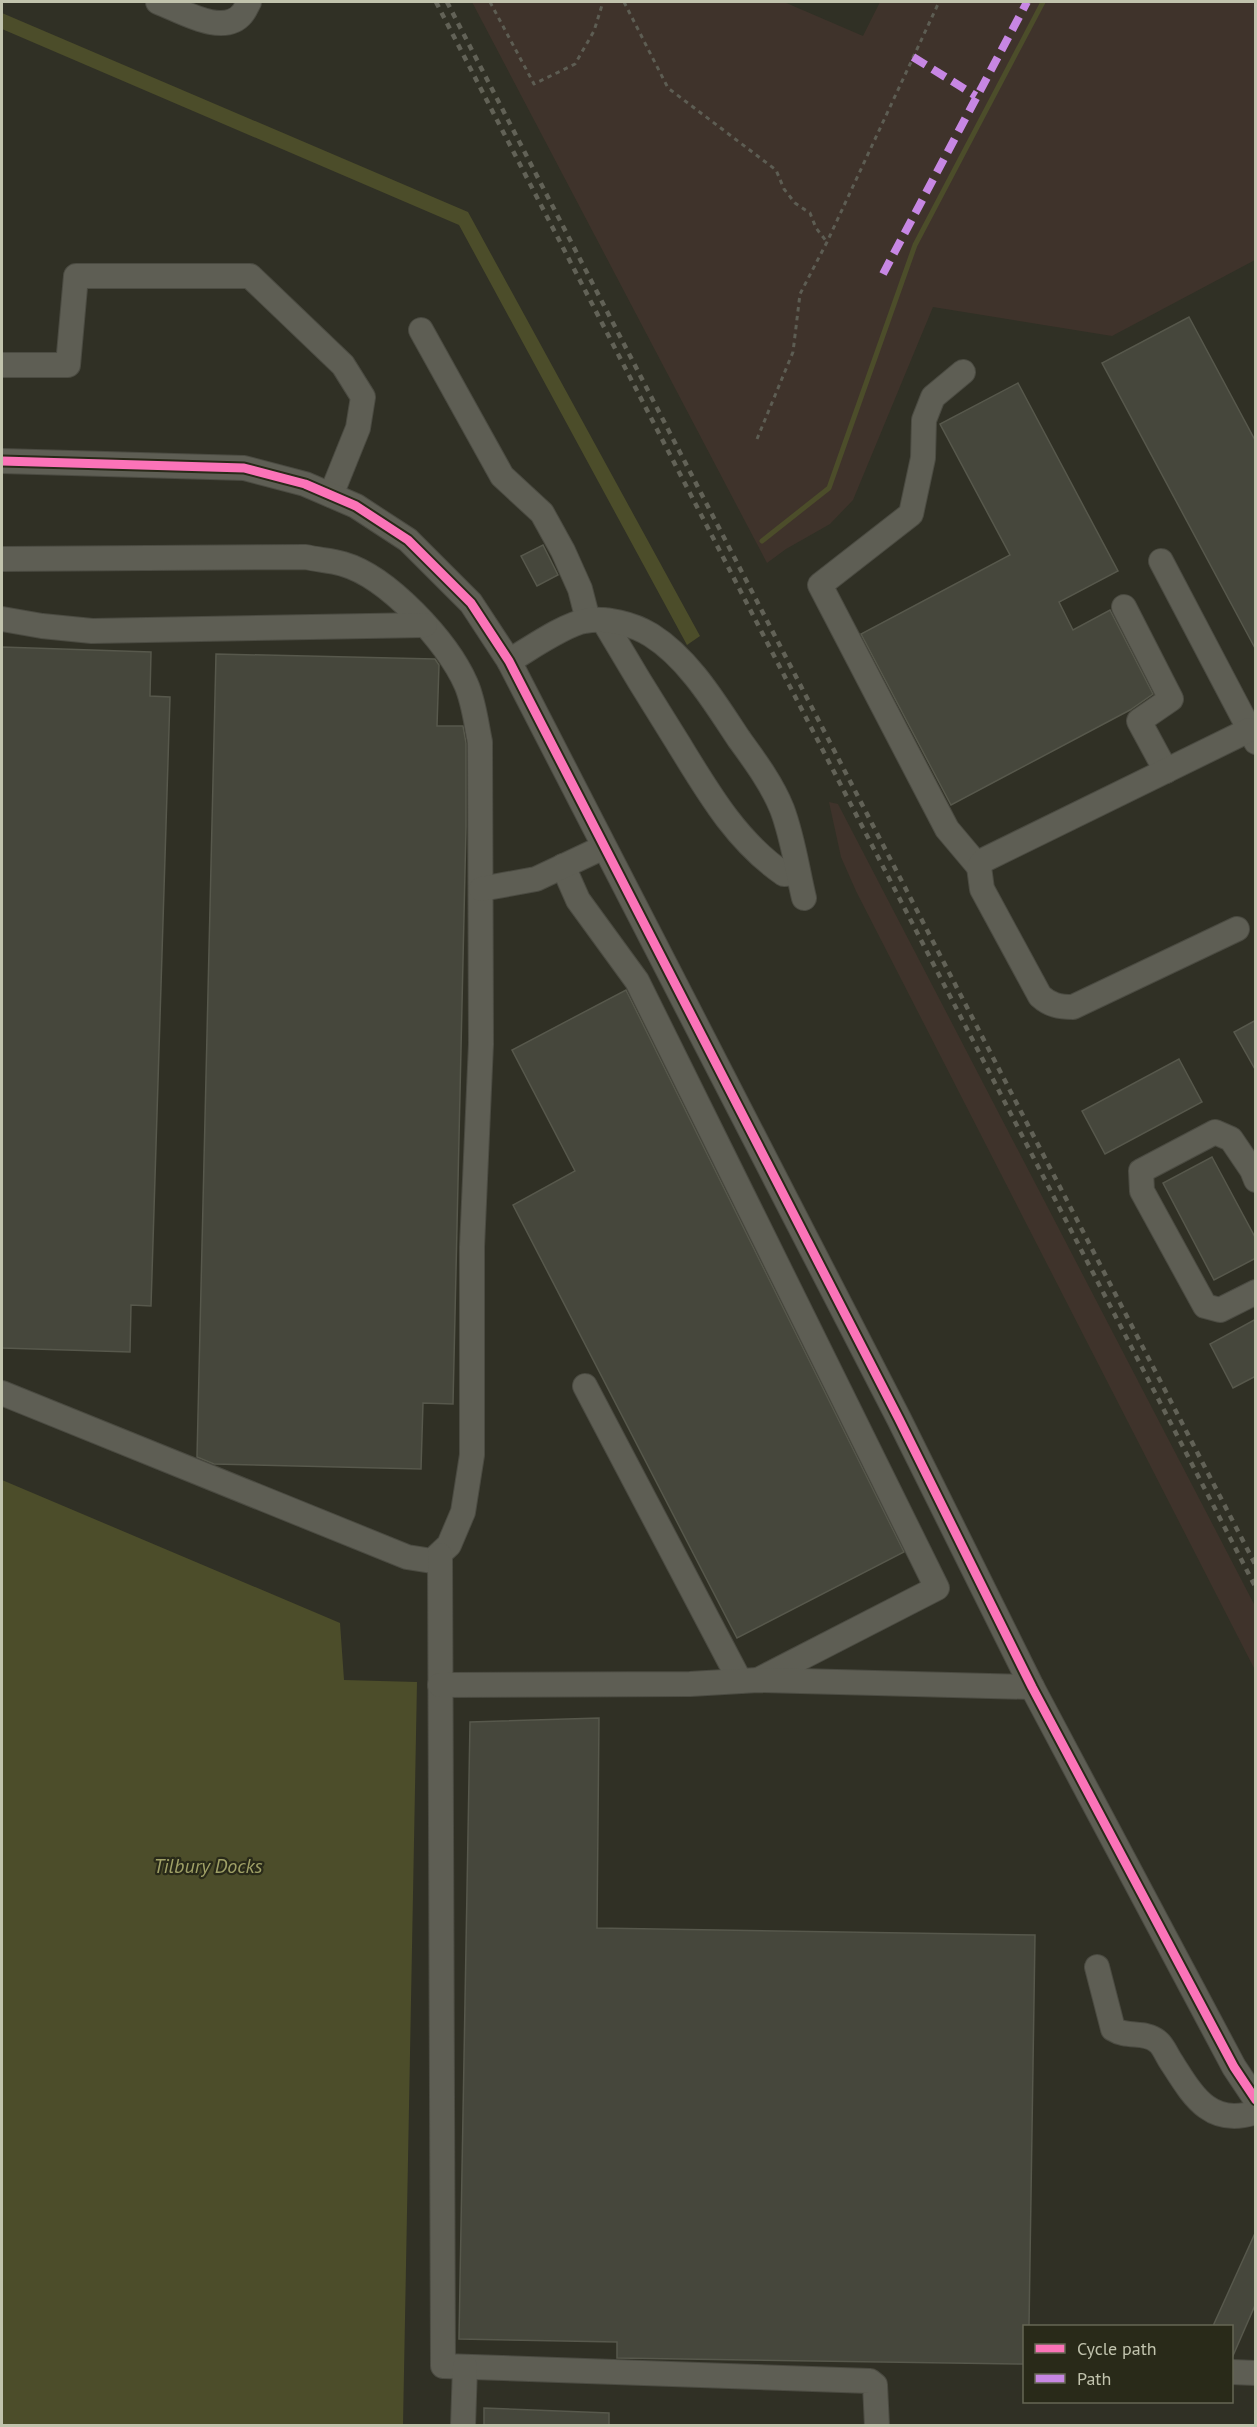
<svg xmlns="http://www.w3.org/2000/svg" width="1257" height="2427" viewBox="0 0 1257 2427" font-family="'PT Sans',sans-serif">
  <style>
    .green { fill: #3f332b }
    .water { fill: #4c4d2a }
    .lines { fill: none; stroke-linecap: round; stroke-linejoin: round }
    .stream { stroke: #4c4d2a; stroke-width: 5 }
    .building { fill: #46473c; stroke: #57584c; stroke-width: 1.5 }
    .minor-casing { stroke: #4b4b42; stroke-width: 26 }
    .path { stroke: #5d5d53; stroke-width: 3; stroke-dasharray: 4.5 4.5; stroke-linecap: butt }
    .minor { stroke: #5e5e54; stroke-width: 24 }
    .rail { stroke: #626257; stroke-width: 4.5; stroke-dasharray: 6 6; stroke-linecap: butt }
    .quiet { stroke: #c787e3; stroke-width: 8; stroke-dasharray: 15 8; stroke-linecap: butt }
    .cycleway-casing { stroke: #292a19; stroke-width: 13 }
    .cycleway { stroke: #fb73b8; stroke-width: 9 }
    .labels { text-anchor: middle; stroke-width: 4.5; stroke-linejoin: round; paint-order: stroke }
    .water-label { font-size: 20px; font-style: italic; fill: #a0a167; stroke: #292a19 }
  </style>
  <rect width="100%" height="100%" fill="#303025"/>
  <!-- green -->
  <g class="green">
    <path d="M472,2H784L863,36L880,2H1255V260L1112,336L933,307L853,500L830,524L786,549L767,563Z"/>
    <path d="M829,802L838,804L1255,1606V1670L856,891L841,857Z"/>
  </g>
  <!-- water -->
  <g class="water">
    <path d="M2,13L468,212L700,636L687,645L459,225L2,29Z"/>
    <path d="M2,1480L340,1623L344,1680L417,1682L403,2425H2Z"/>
  </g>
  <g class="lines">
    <!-- stream -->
    <path class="stream" d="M762,541L829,488L915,245L1043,2"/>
  </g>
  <!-- building -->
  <g class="building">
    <path d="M1189,317L1256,442V650L1102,363Z"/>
    <path d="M1018,383L1118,571L1059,602L1073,630L1110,610L1153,694L1130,710L951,805L861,634L1010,555L940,424Z"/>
    <path d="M543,545L558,575L537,586L521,556Z"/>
    <path d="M2,647L151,652L150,696L170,697L151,1306L131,1305L130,1352L2,1348Z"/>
    <path d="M216,654L435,659L439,665L437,726H463L466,743V827L453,1404L423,1403L421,1469L214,1464L197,1457Z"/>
    <path d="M626,990L904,1552L737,1638L513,1205L575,1171L512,1050Z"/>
    <path d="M1256,1020V1071L1234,1032Z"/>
    <path d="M1179,1059L1202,1102L1105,1154L1082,1111Z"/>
    <path d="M1212,1157L1256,1239V1258L1214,1280L1163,1183Z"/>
    <path d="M1256,1319V1376L1233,1388L1210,1344Z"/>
    <path d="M599,1718L597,1928L1035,1935L1029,2326H1024V2364L617,2358V2342L459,2339L470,1722Z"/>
    <path d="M1256,2231V2303L1232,2358V2326H1213Z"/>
    <path d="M484,2408L609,2413V2426H484Z"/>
  </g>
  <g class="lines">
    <defs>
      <g id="minor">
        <path d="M158,2C180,10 223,37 242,14C245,11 247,5 249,2"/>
        <path d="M421,330L502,476L542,513L563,551L580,589L588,620"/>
        <path d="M2,365H68L76,276H250L343,365L363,397L358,428L331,495"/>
        <path d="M963,372L933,397L924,420L923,458L911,514L820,585L947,829L979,867"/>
        <path d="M2,461L244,468L305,484L356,506L408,540L471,603L509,661L899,1419L1032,1687L1234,2067L1256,2100"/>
        <path d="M2,559L306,557C318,560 331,560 343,564C388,577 447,641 466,684C474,702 476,723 480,742L481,1044L472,1247V1455L463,1512L449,1545L432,1561L407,1557L2,1393"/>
        <path d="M1161,561L1256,742"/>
        <path d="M1124,607L1171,699L1139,721L1166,771"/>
        <path d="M2,619L42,626L92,631L425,625"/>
        <path d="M603,620C627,661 652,702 678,743C708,792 736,841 784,874L798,873"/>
        <path d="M509,661C528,650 565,624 585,621C606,617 633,624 651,635C689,659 715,703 739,739C755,761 772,784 782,809C793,838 797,869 804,898"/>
        <path d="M563,866L578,900L637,981L937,1588L758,1680"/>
        <path d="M481,889L536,879L604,847"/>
        <path d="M1237,929L1073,1007C1059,1007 1050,1005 1040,996L982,889L979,867L984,860L1249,730"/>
        <path d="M1256,1180L1252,1170L1231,1139L1215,1132L1141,1171L1142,1191L1205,1306L1220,1310L1256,1292"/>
        <path d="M585,1386L740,1681"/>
        <path d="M440,1555L443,2366L870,2381L875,2385L877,2426"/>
        <path d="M440,1685L690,1684L758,1680L1032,1687"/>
        <path d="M1097,1967L1113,2029C1127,2038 1145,2031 1157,2041C1163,2045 1166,2054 1170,2060C1192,2094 1209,2128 1256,2112"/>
        <path d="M1232,2372L1256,2373"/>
        <path d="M463,2426L465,2367"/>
      </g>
    </defs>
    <!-- minor casing -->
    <use href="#minor" class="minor-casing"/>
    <!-- path -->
    <g class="path">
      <path d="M490,2L534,84L575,64L594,31L603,2"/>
      <path d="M624,2L668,88L776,170L784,189L795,203L810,213L816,228L827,242"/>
      <path d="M757,439L793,352L800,294L827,242L939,2"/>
    </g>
    <!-- minor -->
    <use href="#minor" class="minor"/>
    <!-- rail -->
    <g class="rail">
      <path d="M436,2L1256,1588"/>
      <path d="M447,2L1256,1566"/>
    </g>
    <!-- quiet -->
    <g class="quiet">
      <path d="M913,57L976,96"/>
      <path d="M883,274L1027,2"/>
    </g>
    <defs>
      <path id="cycleway" d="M2,461L244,468L305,484L356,506L408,540L471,603L509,661L899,1419L1032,1687L1234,2067L1256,2100"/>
    </defs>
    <!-- cycleway casing -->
    <use href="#cycleway" class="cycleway-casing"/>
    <!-- cycleway -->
    <use href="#cycleway" class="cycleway"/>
  </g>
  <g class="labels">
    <!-- water labels -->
    <g class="water-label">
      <text x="208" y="1873">Tilbury Docks</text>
    </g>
  </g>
  <!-- border -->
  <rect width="1257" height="2427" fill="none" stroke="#c1c3ad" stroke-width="6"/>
  <!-- legend -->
  <rect x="1023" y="2325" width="210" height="78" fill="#292a19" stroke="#666754" stroke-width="1.5"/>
  <rect x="1035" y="2344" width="30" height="9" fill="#fb73b8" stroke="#666754" stroke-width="1.5"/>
  <text x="1077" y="2355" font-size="18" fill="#c1c3ad">Cycle path</text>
  <rect x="1035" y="2374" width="30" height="9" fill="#c787e3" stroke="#666754" stroke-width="1.5"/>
  <text x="1077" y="2385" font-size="18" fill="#c1c3ad">Path</text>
</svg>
